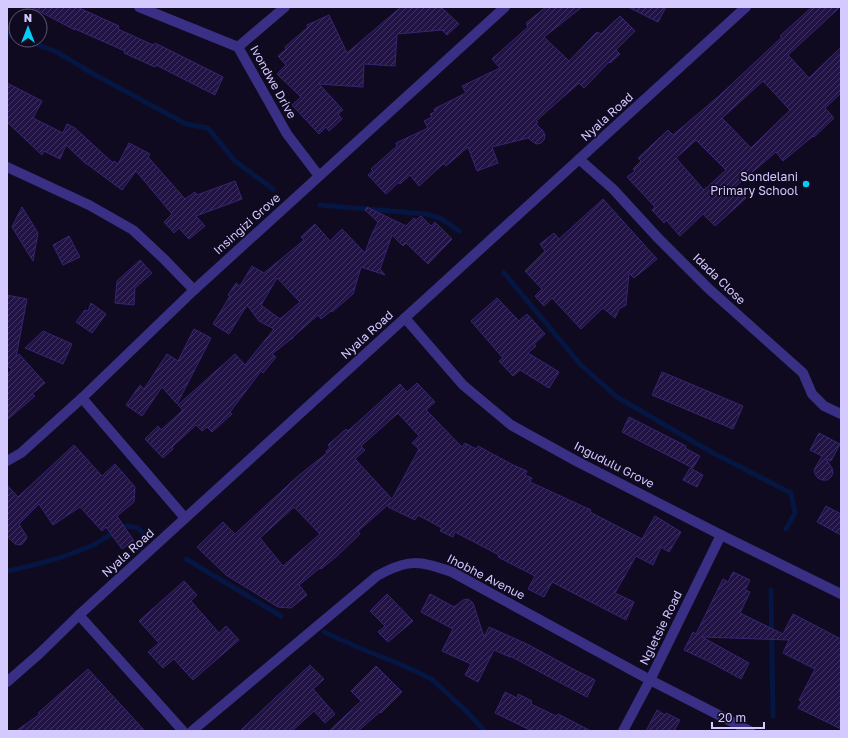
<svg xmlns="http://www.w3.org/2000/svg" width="848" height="738" viewBox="0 0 848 738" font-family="'Golos Text',sans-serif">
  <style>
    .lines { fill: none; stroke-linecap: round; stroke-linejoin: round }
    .stream { stroke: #041641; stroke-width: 5 }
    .building { fill: url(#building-hatch); stroke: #382473; fill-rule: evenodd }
    .minor { stroke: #393085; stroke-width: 10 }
    .poi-dot { fill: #00cef5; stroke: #100a21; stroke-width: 1.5 }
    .labels { text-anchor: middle; stroke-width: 3.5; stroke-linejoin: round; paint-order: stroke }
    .street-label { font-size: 12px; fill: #d4caff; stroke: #100a21 }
    .poi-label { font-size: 12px; fill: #d4caff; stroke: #100a21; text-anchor: end }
  </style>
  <defs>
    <pattern id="building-hatch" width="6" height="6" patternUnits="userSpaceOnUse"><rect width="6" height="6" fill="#211444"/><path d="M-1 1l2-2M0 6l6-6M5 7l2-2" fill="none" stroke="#403560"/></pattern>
  </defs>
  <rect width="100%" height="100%" fill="#100a21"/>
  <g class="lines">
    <!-- stream -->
    <g class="stream">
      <path d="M7,34L16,37"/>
      <path d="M25,40L57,52L90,72L186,124L208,128L235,161L273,189"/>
      <path d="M320,205L426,214L442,219L459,231"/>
      <path d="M504,273L581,365L617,397L713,453L791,493L795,513L786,529"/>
      <path d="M186,559L281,616"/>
      <path d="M7,571C37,565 67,557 95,544C106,538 116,531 127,526L138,528L143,533"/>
      <path d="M771,590L773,716"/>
      <path d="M324,632L357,647L402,665L432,679L465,710L485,731"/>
    </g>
  </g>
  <!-- building -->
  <g class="building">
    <path d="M31,7H77L119,26L118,29L153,45L155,43L223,77L215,95L156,65L155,67L124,53L125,51L75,29V30Z"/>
    <path d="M401,7H441L459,24L447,35L442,30L397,34L395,66L364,64L363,87L319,84L343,110L338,114L342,119L329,131L326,127L319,134L292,105L301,97L277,74L286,65L278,56L286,49L285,47L308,27L307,25L329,15L347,53Z"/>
    <path d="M546,7H582L544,37L569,61L597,32L601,34L620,16L635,31L616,50L620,54L610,63L609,62L584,88L579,83L536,121L538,122L536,124L543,131L545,135L544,140L541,143L536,144L528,138L492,147L498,163L477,171L468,147L446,166L444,163L419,186L410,175L400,184L399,182L386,194L368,175L373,171L371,169L397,146L396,143L428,128L424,121L432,117L430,114L435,112L434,109L466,93L462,86L500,68L492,59L528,27L526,23Z"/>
    <path d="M628,7H666L658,22Z"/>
    <path d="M812,7H840L788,55L809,78L841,47V93L825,108L834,118L814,137L813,136L783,161L776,152L735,187L746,198L715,226L703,214L680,236L666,220L664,223L652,210L655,207L627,177L635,171L633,169L641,161L638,158L668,130L673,135L719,96L782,37L780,36ZM763,81L790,110L751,148L722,118ZM696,140L726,170L704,190L676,158Z"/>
    <path d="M7,83L42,101L33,118L63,133L67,124L75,128L113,163L114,161L118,164L129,143L150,154L148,157L185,199L195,192L197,195L235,181L242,199L196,216L205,226L189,239L179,228L174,233L164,222L172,214L136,171L122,190L87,164H86L66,145L60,159L44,151L42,155L7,122Z"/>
    <path d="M603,199L657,259L634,278L629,273L626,305L619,309L615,318L603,308L581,329L552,298L544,306L535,296L542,289L525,271L545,251L540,244L554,233L559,239Z"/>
    <path d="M22,207L38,233L33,261L12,227Z"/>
    <path d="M367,207L406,226L414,218L416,220L421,216L431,226L435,222L452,239L428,264L406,243L403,246L392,235L380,269L385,275L361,267L353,294L332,312L331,311L321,319L318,315L294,336L292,339H291L272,354L276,357L263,373L261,371L230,412L232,414L212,432L207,427L202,431L196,425L172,447L173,449L163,458L145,439L158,426L161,430L183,410L178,405L235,354L245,365L274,329L259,321L247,305L229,334L213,324L230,296L228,295L236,283L240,286L252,266L264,273L304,240L301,237L315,224L330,241L342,229L365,253L371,236L378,222L365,210ZM277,278L300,302L280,319L261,305Z"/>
    <path d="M69,236L80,257L63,265L53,245Z"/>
    <path d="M140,260L152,273L135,288L134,305L115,303L117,281Z"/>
    <path d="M7,295L27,299L16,357L19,354L45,383L32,394L35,396L7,420V374L12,370L9,367L7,366Z"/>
    <path d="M497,298L519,321L527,314L545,334L534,344L536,346L528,353L559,372L549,388L520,370L513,376L499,361L503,358L471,321Z"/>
    <path d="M91,303L106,314L92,333L76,322L85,310L88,311Z"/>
    <path d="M194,329L211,338L177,404L162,387L142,416L126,405L140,385L144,389L167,354L178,361Z"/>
    <path d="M43,331L72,344L63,364L25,348Z"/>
    <path d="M662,372L743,406L733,429L652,395Z"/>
    <path d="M417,383L435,402L426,410L462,447L465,443L476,449L478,446L513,465L527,471L525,475L532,478L530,482L591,510L590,512L642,539L655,516L681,532L669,552L661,547L653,565L636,556L615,593L634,602L626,620L552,582L544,597L528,589L535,576L498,557L499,555L455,532L453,537L440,531L442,528L418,515L415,520L388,507L390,503L358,531L360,534L337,556L321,569L320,568L299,585L307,595L291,608L278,607L226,575L197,547L223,522L235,534L298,476L327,453L326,451L330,448L328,445L346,429L348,431L400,384L407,392ZM398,413L419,436L412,443L419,449L392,499L355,459L365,450L361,446ZM294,507L320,534L283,566L260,538Z"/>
    <path d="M629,417L686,446L685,448L700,456L693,468L622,432Z"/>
    <path d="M819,433L840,444L831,461L826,459L832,468L833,473L831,477L827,480H822L818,478L815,474L814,470L822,456L810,450Z"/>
    <path d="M74,445L102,476L115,464L135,487L134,502L117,516L134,541L122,549L106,527L102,531L80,507L53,525L39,504L19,524L27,537L25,541L21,545L15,544L7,536V485L18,497Z"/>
    <path d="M690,468L703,475L697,487L683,480Z"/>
    <path d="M826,506L841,514V535L817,522Z"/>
    <path d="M733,572L750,580L745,590L750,592L740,613L783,634L793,614L841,639V729L798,708L802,702L799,700L815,669L783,653L789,640L702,637L749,663L741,679L708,661L684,650L693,632L696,634L723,579L728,582Z"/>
    <path d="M184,581L197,595L191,601L219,633L226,626L239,640L193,680L174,659L163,668L148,652L159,643L139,621Z"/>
    <path d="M387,594L413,621L388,642L378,632L385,626L370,611Z"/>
    <path d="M430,594L454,607L463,600L468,599L473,603L484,637L489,627L529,645L573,669L595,680L587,697L510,656V657L494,650L478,682L465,675L471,664L442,651L453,629L421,612Z"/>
    <path d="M310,665L324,679L313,689L335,714L325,723L314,711L292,731H240Z"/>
    <path d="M376,666L402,692L381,713L380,712L358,731H329L361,701L351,691Z"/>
    <path d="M88,669L145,731H16L40,714L38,713Z"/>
    <path d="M505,692L517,698L518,694L532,701L531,704L556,716L558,714L591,731H532L495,713Z"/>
    <path d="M657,710L665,715L666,713L680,720L674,731H646Z"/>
  </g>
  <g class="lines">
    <!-- minor -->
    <g class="minor">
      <path d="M139,7L238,47L287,134L319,176"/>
      <path d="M238,47L285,7"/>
      <path d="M579,159L613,189L658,238L709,289L803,373L812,394L824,406L841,414"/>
      <path d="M7,167L89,205L133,230L164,259L194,290"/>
      <path d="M405,318L463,385L511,425L578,462L721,535L841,594"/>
      <path d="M82,398L185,518"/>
      <path d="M7,461L21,453L82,398L194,290L505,7"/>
      <path d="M79,615L183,731"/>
      <path d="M7,682L39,654L79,615L746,7"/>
      <path d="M192,731L377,576C409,558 419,561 452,572L650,680L750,731"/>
      <path d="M623,731L650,680L721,535"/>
    </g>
  </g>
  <!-- markers -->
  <circle class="poi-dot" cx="806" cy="184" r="4"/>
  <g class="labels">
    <!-- street labels -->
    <g class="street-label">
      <text transform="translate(273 82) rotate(61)" y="4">Ivondwe Drive</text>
      <text transform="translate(607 117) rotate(-42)" y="4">Nyala Road</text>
      <text transform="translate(247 224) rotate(-42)" y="4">Insingizi Grove</text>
      <text transform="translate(719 279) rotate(44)" y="4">Idada Close</text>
      <text transform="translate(367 335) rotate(-42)" y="4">Nyala Road</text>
      <text transform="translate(614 465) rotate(27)" y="4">Ingudulu Grove</text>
      <text transform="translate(128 553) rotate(-42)" y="4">Nyala Road</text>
      <text transform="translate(486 577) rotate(27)" y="4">Ihobhe Avenue</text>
      <text transform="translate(661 628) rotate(-64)" y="4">Ngletsie Road</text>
    </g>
    <!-- poi labels -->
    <g class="poi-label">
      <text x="798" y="181">Sondelani<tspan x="798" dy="14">Primary School</tspan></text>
    </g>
  </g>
  <!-- border -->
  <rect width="848" height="738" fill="none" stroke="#d4caff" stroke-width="16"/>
  <!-- north arrow -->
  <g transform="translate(28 28)"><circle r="19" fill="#100a21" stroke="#5e577a"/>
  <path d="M0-3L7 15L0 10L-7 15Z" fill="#00cef5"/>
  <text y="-6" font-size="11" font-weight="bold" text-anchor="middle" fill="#d4caff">N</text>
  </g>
  <!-- scale -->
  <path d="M712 722v6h52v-6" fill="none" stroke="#d4caff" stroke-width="2"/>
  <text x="718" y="722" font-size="12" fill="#d4caff" stroke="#100a21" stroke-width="3" paint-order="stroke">20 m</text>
</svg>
